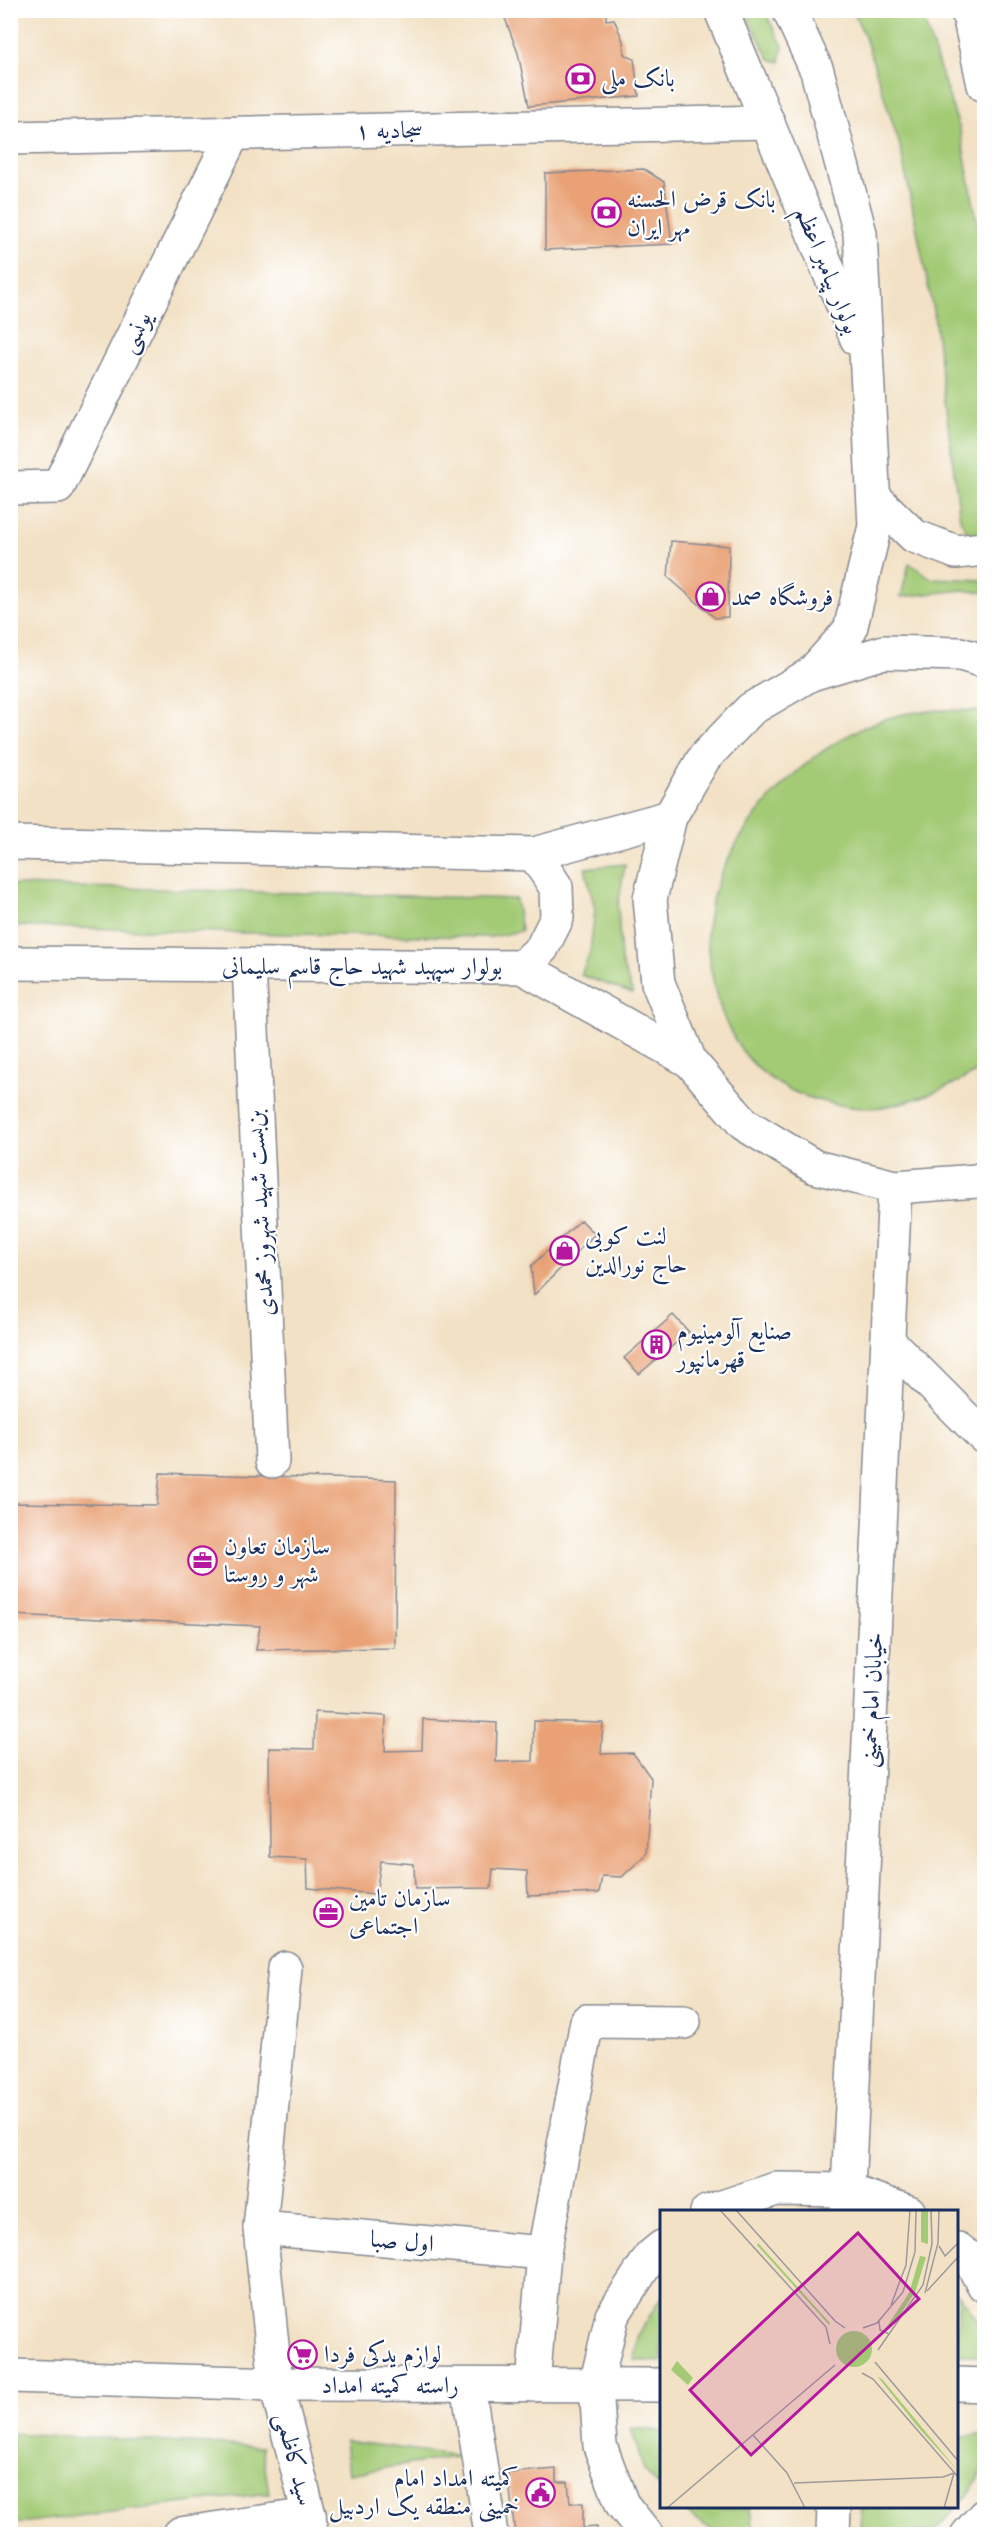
<svg xmlns="http://www.w3.org/2000/svg" width="995" height="2545" viewBox="0 0 995 2545" font-family="'Old Standard TT',Amiri,serif">
  <style>
    .green { fill: #a3ca75; stroke: #5f7c6a; stroke-width: 1.5 }
    .building { fill: #e9a174 }
    .lines { fill: none; stroke-linecap: round; stroke-linejoin: round }
    .minor-casing { stroke: #868891; stroke-width: 36 }
    .major-casing { stroke: #868891; stroke-width: 36 }
    .minor { stroke: #fff; stroke-width: 33 }
    .major { stroke: #fff; stroke-width: 33 }
    .labels { text-anchor: middle; stroke-width: 4.5; stroke-linejoin: round; paint-order: stroke }
    .poi-label { font-size: 24px; fill: #1b2f5e; stroke: #fff; text-anchor: start }
    .street-label { font-size: 24px; fill: #1b2f5e; stroke: #fff }
    .inset-road { fill: none; stroke: #9c9a9b; stroke-width: 1.5 }
    .view { fill: #b5179e; fill-opacity: 0.15; stroke: #b5179e; stroke-width: 3 }
    .inset-edge { fill: none; stroke: #1b2f5e; stroke-width: 3 }
  </style>
  <rect width="100%" height="100%" fill="#fff"/>
  <filter id="ink" filterUnits="userSpaceOnUse"><feTurbulence type="fractalNoise" baseFrequency=".0167" numOctaves="2"/><feDisplacementMap in="SourceGraphic" scale="12" xChannelSelector="R" yChannelSelector="G"/><feConvolveMatrix kernelMatrix="1 2 1 2 8 2 1 2 1" color-interpolation-filters="sRGB"/></filter>
  <filter id="wash" filterUnits="userSpaceOnUse"><feTurbulence type="fractalNoise" baseFrequency=".008" numOctaves="4" result="noise"/><feDisplacementMap in="SourceGraphic" scale="24" xChannelSelector="R" yChannelSelector="G"/><feGaussianBlur stdDeviation="1.35" result="paint"/><feColorMatrix in="noise" values="0 0 0 0 0 0 0 0 0 0 0 0 0 0 0 0 0 1.4 0 .05"/><feComposite in="paint" operator="in"/></filter>
  <g filter="url(#wash)">
    <rect width="100%" height="100%" fill="#f2e1c4"/>
    <!-- green -->
    <g class="green">
      <path d="M744,11H764L783,46L780,62L770,59Z"/>
      <path d="M853,11H921L960,130L984,259V534L977,538L966,530L960,519L934,315L900,146L865,37Z"/>
      <path d="M909,563L931,578L984,580V593L962,590L901,597Z"/>
      <path d="M940,710L984,711V1068C955,1085 921,1099 888,1106C867,1111 845,1107 825,1102C761,1087 728,1047 714,985C711,969 707,951 707,935C710,840 812,733 904,714C915,712 928,711 940,710Z"/>
      <path d="M625,864L618,906L621,961L633,994L581,975L590,952L595,909L585,868Z"/>
      <path d="M11,885L516,899L521,931L492,937L284,934L11,926Z"/>
      <path d="M958,2294C977,2318 985,2323 984,2355H958Z"/>
      <path d="M662,2296V2362L634,2360L637,2337Z"/>
      <path d="M631,2428L662,2431V2490L644,2470Z"/>
      <path d="M11,2433L262,2447L269,2493L12,2524Z"/>
      <path d="M984,2435V2466L971,2491L958,2506V2436Z"/>
      <path d="M345,2441L461,2456L349,2474Z"/>
      <path d="M679,2508H750L753,2534H718Z"/>
      <path d="M862,2508H956L932,2534H859Z"/>
    </g>
    <g id="blocks">
      <!-- building -->
      <g class="building">
        <path d="M512,10H606V20L614,19L623,41L624,54L634,59L639,96L529,106L518,53L503,13Z"/>
        <path d="M644,169L664,182L672,244L545,250V173Z"/>
        <path d="M671,541L729,546L728,617L715,618L668,577Z"/>
        <path d="M581,1220L595,1234L534,1295L531,1266Z"/>
        <path d="M673,1315L689,1332L639,1374L624,1358Z"/>
        <path d="M160,1473L396,1480L395,1648L256,1650L260,1626L10,1615V1503L157,1505Z"/>
        <path d="M315,1712L386,1716L385,1751L422,1750L423,1719L497,1723L496,1762L533,1761L534,1721L603,1723L601,1754L633,1753L651,1778L646,1854L622,1877L602,1876L599,1893L528,1896L527,1871L493,1869L491,1888L415,1889L414,1864L381,1861L376,1894L308,1888L307,1859L270,1857L269,1748L314,1749Z"/>
        <path d="M556,2469V2482H568L570,2503H583V2528L597,2527V2534H515L508,2473Z"/>
      </g>
    </g>
  </g>
  <g filter="url(#ink)">
    <use href="#blocks" fill-opacity="0" stroke="#868891" stroke-width="1.5"/>
    <g class="lines">
      <defs>
        <g id="minor">
          <path d="M10,138L768,122"/>
          <path d="M10,488L58,487L233,134"/>
          <path d="M249,965L272,1461"/>
          <path d="M888,1341L984,1437"/>
          <path d="M285,1968L260,2228L276,2384L309,2515L311,2534"/>
          <path d="M707,2212L776,2189L847,2190L909,2212"/>
          <path d="M260,2228L544,2253"/>
          <path d="M958,2249L968,2257L984,2285"/>
          <path d="M10,2376L276,2384L662,2385"/>
          <path d="M958,2384L984,2385"/>
          <path d="M468,2385L491,2534"/>
          <path d="M533,2385L544,2253L587,2021L684,2022"/>
          <path d="M180,2534L309,2515"/>
          <path d="M646,2534L622,2504L600,2446L596,2385L612,2316L651,2256L662,2247"/>
          <path d="M968,2534L984,2516"/>
        </g>
        <g id="major">
          <path d="M721,10L857,339"/>
          <path d="M789,10L817,71L860,233L875,526L850,630L811,674"/>
          <path d="M968,10L984,85"/>
          <path d="M874,497L914,536L956,552L984,549"/>
          <path d="M984,661L960,654L884,652L811,674L751,709L704,758L670,817L650,899L658,983L690,1061L744,1124L815,1167L895,1187L977,1181L984,1178"/>
          <path d="M10,843L534,854L670,817"/>
          <path d="M10,963L522,967L690,1061"/>
          <path d="M522,967L542,948L557,918L556,887L534,854"/>
          <path d="M847,2212L895,1187"/>
          <path d="M833,2534L834,2508"/>
        </g>
      </defs>
      <!-- minor casing -->
      <use href="#minor" class="minor-casing"/>
      <!-- major casing -->
      <use href="#major" class="major-casing"/>
      <!-- minor -->
      <use href="#minor" class="minor"/>
      <!-- major -->
      <use href="#major" class="major"/>
    </g>
  </g>
  <!-- icons -->
  <defs>
    <symbol id="bank-ring" viewBox="-11 -11 22 22"><circle r="9.5" fill="#fff" stroke="#b5179e" stroke-width="1.5"/><path d="M-6-4H6V4H-6ZM0-2.3a2.3 2.3 0 1 0 0 4.6a2.3 2.3 0 1 0 0-4.6Z" fill="#b5179e"/></symbol>
    <symbol id="shop-ring" viewBox="-11 -11 22 22"><circle r="9.5" fill="#fff" stroke="#b5179e" stroke-width="1.5"/><path d="M-5-2.5h2.3a2.7 3.5 0 0 1 5.4 0H5L5.5 6h-11ZM-1.5-2.5h3a1.5 2.3 0 0 0-3 0Z" fill="#b5179e"/></symbol>
    <symbol id="building-ring" viewBox="-11 -11 22 22"><circle r="9.5" fill="#fff" stroke="#b5179e" stroke-width="1.5"/><path d="M-4-6H4V6H1V3H-1V6H-4ZM-2.5-4.3h1.7v1.8h-1.7ZM.8-4.3h1.7v1.8H.8ZM-2.5-1h1.7V.8h-1.7ZM.8-1h1.7V.8H.8Z" fill="#b5179e"/></symbol>
    <symbol id="office-ring" viewBox="-11 -11 22 22"><circle r="9.5" fill="#fff" stroke="#b5179e" stroke-width="1.5"/><path d="M-6-3h4V-5.5h4V-3h4V5H-6ZM-1-4.5V-3h2v-1.5ZM-6 0V1H6V0Z" fill="#b5179e"/></symbol>
    <symbol id="supermarket-ring" viewBox="-11 -11 22 22"><circle r="9.5" fill="#fff" stroke="#b5179e" stroke-width="1.5"/><path d="M-6-5.5h2.5l.6 2H6L4.5 2H-2.5L-4.4-4H-6ZM-1.5 3.2a1.3 1.3 0 1 0 .1 0ZM3 3.2a1.3 1.3 0 1 0 .1 0Z" fill="#b5179e"/></symbol>
    <symbol id="civic-ring" viewBox="-11 -11 22 22"><circle r="9.5" fill="#fff" stroke="#b5179e" stroke-width="1.5"/><path d="M-.6-6.5H3V-4.5H.6V-3L4-1V1h2V6H-6V1h2V-1L-.6-3ZM-1.2 2.5V6h2.4V2.5Z" fill="#b5179e"/></symbol>
  </defs>
  <g fill-rule="evenodd">
    <use href="#bank-ring" x="564" y="62" width="33" height="33"/>
    <use href="#bank-ring" x="590" y="196" width="33" height="33"/>
    <use href="#shop-ring" x="694" y="580" width="33" height="33"/>
    <use href="#shop-ring" x="548" y="1234" width="33" height="33"/>
    <use href="#building-ring" x="640" y="1328" width="33" height="33"/>
    <use href="#office-ring" x="186" y="1544" width="33" height="33"/>
    <use href="#office-ring" x="312" y="1896" width="33" height="33"/>
    <use href="#supermarket-ring" x="286" y="2338" width="33" height="33"/>
    <use href="#civic-ring" x="524" y="2476" width="33" height="33"/>
  </g>
  <g class="labels">
    <!-- poi labels -->
    <g class="poi-label">
      <text x="601" y="86">بانک ملی</text>
      <text x="627" y="207">بانک قرض الحسنه<tspan x="627" dy="28">مهر ایران</tspan></text>
      <text x="731" y="605">فروشگاه صمد</text>
      <text x="585" y="1244">لنت کوبی<tspan x="585" dy="28">حاج نورالدین</tspan></text>
      <text x="677" y="1339">صنایع آلومینیوم<tspan x="677" dy="28">قهرمانپور</tspan></text>
      <text x="224" y="1554">سازمان تعاون<tspan x="224" dy="28">شهر و روستا</tspan></text>
      <text x="349" y="1906">سازمان تامین<tspan x="349" dy="28">اجتماعی</tspan></text>
      <text x="324" y="2362">لوازم یدکی فردا</text>
      <text x="519" y="2486" text-anchor="end">کمیته امداد امام<tspan x="519" dy="28">خمینی منطقه یک اردبیل</tspan></text>
    </g>
    <!-- street labels -->
    <g class="street-label">
      <text transform="translate(389 130) rotate(-1)" y="8">سجادیه ۱</text>
      <text transform="translate(828 270) rotate(68)" y="8">بولوار پیامبر اعظم</text>
      <text transform="translate(135 332) rotate(-64)" y="8">یونسی</text>
      <text x="362" y="974">بولوار سپهبد شهید حاج قاسم سلیمانی</text>
      <text transform="translate(260 1213) rotate(-93)" y="8">بن‌بست شهید شهروز محمدی</text>
      <text transform="translate(871 1700) rotate(-87)" y="8">خیابان امام خمینی</text>
      <text transform="translate(402 2241) rotate(5)" y="8">اول صبا</text>
      <text x="390" y="2393">راسته کمیته امداد</text>
      <text transform="translate(295 2459) rotate(76)" y="8">سید کاظمی</text>
    </g>
  </g>
  <!-- overview -->
  <g transform="translate(660 2210)">
    <rect width="298" height="298" fill="#f2e1c4"/>
    <path d="M261,0H268V34L261,32ZM98,33L170,113L169,115L97,35ZM260,46L266,47L256,80L239,107L224,121L249,83ZM176 139a18 18 0 1 1 36 0a18 18 0 1 1-36 0ZM17,151L33,168L28,175L11,160ZM218,167L222,169L298,261L258,217Z" fill="#a3ca75"/>
    <path class="inset-road" d="M60,0L166,117L170,134M76,0L175,111L185,118M279,36L285,46L299,32M267,81L299,46M265,83L278,33L279,0M231,95L246,55L250,0M219,111L220,120L229,124M203,118L217,113L243,82L255,42L256,0M218,140L263,75L272,34L271,0M215,152L299,252M202,163L213,169L299,268M93,225L127,263L145,298M134,273L283,267L294,263M7,298L175,155M284,298L294,263"/>
    <path class="view" d="M198,23L259,89L91,245L30,180Z"/>
    <rect width="298" height="298" class="inset-edge"/>
  </g>
  <!-- margin -->
  <rect width="995" height="2545" fill="none" stroke="#fff" stroke-width="36"/>
</svg>
